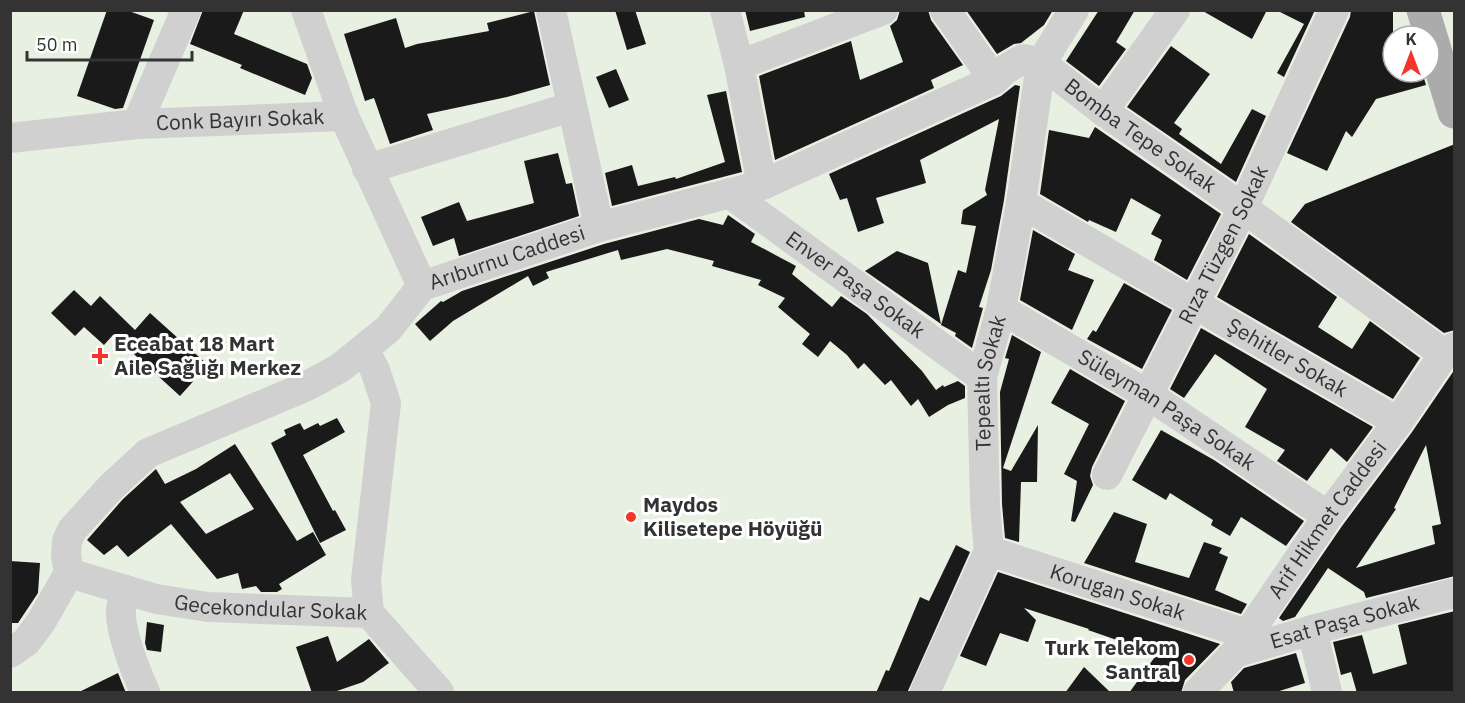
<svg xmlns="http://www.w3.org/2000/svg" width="1465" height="703" viewBox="0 0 1465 703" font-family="'IBM Plex Sans',sans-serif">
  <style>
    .green { fill: #e7f0e1; fill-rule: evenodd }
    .building { fill: #1a1a1a; fill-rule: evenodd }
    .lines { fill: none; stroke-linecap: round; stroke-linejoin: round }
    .minor { stroke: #d0d0d0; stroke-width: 30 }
    .major { stroke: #ababab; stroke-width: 33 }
    .poi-dot { fill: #f5352a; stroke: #fff; stroke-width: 2 }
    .labels { text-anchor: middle; stroke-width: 6; stroke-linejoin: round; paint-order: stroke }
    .street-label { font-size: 21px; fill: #333; stroke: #fff }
    .poi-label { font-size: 21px; font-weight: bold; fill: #333; stroke: #fff; text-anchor: start }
  </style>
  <rect width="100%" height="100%" fill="#fff"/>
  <!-- green -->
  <path class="green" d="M11,11H1454V692H11ZM1393,36H1429V72H1393Z"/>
  <!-- building -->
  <g class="building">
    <path d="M107,10H126L154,20L123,108L115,109L77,96Z"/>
    <path d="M203,10H244L234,34L307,64L312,78L305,95L240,68L242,65L190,44Z"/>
    <path d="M615,10H635L646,44L627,50Z"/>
    <path d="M745,10H804L805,17L750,31Z"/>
    <path d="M900,10H928L931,20L963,65L931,80L934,88L775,160L759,76L851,41L860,80L903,62L890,26L897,20Z"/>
    <path d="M966,10H1053L1044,25L1021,43L1014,44L997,54Z"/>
    <path d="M1099,10H1135L1116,42L1126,49L1099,86L1066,61Z"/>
    <path d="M1201,10H1267L1252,39Z"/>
    <path d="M1276,10H1315L1284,77L1277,73L1304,24Z"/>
    <path d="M1351,10H1393V72H1422L1426,85L1376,99L1352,137L1346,131L1327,171L1287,153L1350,17Z"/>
    <path d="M534,11L550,85L507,97L427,114L433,130L390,144L374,98L365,101L344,34L396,18L405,48L417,44L489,31L487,23Z"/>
    <path d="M1171,46L1210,74L1174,123L1182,129L1179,134L1221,164L1252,109L1266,116L1236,182L1127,107Z"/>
    <path d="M616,69L629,100L609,108L596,77Z"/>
    <path d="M1015,85L1020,86L1004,200L991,270L979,307L983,308L972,348L955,336L956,333L941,325L958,270L966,273L976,226L961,224L963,210L987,195L985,190L999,119L920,160L926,183L876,198L884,223L858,232L847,198L840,200L829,174L1001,96Z"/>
    <path d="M726,91L742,172L612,206L605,173L632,165L638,186L675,177L676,179L725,162L707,95Z"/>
    <path d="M1095,127L1221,214L1187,280L1154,260L1162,240L1151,234L1161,215L1131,198L1116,232L1089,220L1088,222L1040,194L1049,130L1089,138Z"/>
    <path d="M1455,144V330L1444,333L1291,222L1305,204Z"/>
    <path d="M558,153L566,184L572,183L579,216L459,256L454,238L433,246L421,217L459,202L467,221L534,203L524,161Z"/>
    <path d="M728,215L755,234L751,242L796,266L792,274L832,307L841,296L867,314L922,371L936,390L943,385L944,387L958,381L965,386V398L948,405L929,417L918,399L911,406L891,380L885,385L864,363L858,369L847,355L830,341L818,357L802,344L810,334L778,307L785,298L758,285L761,280L712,266L714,261L667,249L621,260L618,250L546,272L549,278L533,286L528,276L453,321L430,341L415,324L441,301L443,302L462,291L604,244L699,219L723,225Z"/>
    <path d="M1033,230L1075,254L1068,270L1094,280L1072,330L1020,300Z"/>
    <path d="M1249,234L1337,297L1318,327L1352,349L1370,321L1420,358L1393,399L1217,297Z"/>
    <path d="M897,251L928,263L941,324L865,271Z"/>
    <path d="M1124,283L1172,310L1142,369L1087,339L1093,330L1096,332Z"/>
    <path d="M74,290L91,306L100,296L135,330L150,313L208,365L180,396L113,335L104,345L84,327L75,336L51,313Z"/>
    <path d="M1201,328L1373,427L1347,462L1331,448L1307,481L1277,461L1285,450L1245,427L1267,389L1215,354L1184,398L1170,389Z"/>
    <path d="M1012,335L1041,352L1003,468L1011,471L1038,425L1037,482H1021L1019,542L1005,538L1002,504L1000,392L1009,359L1005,358Z"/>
    <path d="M1070,369L1125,401L1092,467L1090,476L1093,485L1075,522L1071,521L1077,481L1064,474L1089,424L1051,403Z"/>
    <path d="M1455,369V576L1366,598L1364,592L1328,568L1295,617L1283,621L1279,618L1342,526L1412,432ZM1426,445L1441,524L1432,526L1435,544L1356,568L1396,509L1394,508Z"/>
    <path d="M337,418L345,432L303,455L333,511L335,510L346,530L320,543L271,443L286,435L284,430L300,423L304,430L318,423L320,426Z"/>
    <path d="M1161,430L1214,460L1304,521L1286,546L1241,517L1230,536L1211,525L1213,520L1170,493L1166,500L1132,480Z"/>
    <path d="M235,444L297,541L313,532L326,555L279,584L282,589L277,592H261L256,586L242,589L238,573L217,579L171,524L128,557L117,545L104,555L87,540L123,499L156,469L165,484L196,469ZM230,473L254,509L206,534L180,502Z"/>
    <path d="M1114,512L1147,524L1135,562L1189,578L1204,542L1222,548L1219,553L1228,557L1215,590L1247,604L1241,614L1084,563Z"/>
    <path d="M956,545L970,552L907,693H876L886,670L889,671L920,597L929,601Z"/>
    <path d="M10,561L40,563L38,593L18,623H10Z"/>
    <path d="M998,572L1220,644L1185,680L1181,693H1129L1157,654L1088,630L1089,629L1024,608L1036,620L1028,642L1000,633L986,666L960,656Z"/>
    <path d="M1455,611V693H1357L1351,672L1341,675L1333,642L1362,635L1373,674L1407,664L1398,625Z"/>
    <path d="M147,622L164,625L161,652L147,650L145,643Z"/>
    <path d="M328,636L337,662L369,639L389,663L363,682L331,693H312L296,647Z"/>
    <path d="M1296,653L1305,683L1273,693H1234L1231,682L1244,668Z"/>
    <path d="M1084,667L1111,693H1065Z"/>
    <path d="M118,673L126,693H77Z"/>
  </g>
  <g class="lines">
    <!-- minor -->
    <g class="minor">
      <path d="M306,10L344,116L422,286"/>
      <path d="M551,10L599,227"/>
      <path d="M725,10L739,65L762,185"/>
      <path d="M945,10L994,80"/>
      <path id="s1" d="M1041,63L1103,111L1243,208L1444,354"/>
      <path d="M739,65L883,10"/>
      <path d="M1103,111L1175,10"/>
      <path d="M137,124L186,10"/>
      <path id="s2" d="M10,138L137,124L344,116"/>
      <path d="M367,169L571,107"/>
      <path id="s3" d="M729,193L982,377"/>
      <path id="s4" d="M1021,203L1398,422"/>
      <path id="s5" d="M1001,309L1147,394L1328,516"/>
      <path d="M364,350L375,370L386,403L366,580L369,613"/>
      <path id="s6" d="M1107,475L1243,208L1334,10"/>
      <path id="s7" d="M989,551L1247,634"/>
      <path id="s8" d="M69,573L156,599L208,607L369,613L439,692"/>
      <path d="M126,590C125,596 122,602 121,609C119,630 136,672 145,692"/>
      <path d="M1312,630L1327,692"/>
      <path id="s9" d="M10,653L26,642L41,622L69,573L66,556L67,541L72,530L111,487L148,453L305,387L340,368L388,329L422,286L599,227L762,185L994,80L1006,69L1023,59L1041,63L1074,10"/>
      <path id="s10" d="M1235,653L1312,630L1454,593"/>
      <path id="s11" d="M925,692L989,551L985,505L982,377L1001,309L1021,203L1041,63"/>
      <path id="s12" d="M1198,692L1235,653L1328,516L1398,422L1444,354L1454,347"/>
    </g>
    <!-- major -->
    <path class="major" d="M1423,10L1454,112"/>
  </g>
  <!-- markers -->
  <g class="poi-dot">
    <path d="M97 347h6v6h6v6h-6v6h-6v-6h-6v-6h6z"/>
    <circle cx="631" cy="517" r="6"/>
    <circle cx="1189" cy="660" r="6"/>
  </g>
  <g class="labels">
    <!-- street labels -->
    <g class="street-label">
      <text dy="7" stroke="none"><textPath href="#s2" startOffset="231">Conk Bayırı Sokak</textPath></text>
      <text dy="7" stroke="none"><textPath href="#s1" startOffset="123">Bomba Tepe Sokak</textPath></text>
      <text dy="7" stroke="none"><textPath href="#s6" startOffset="258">Rıza Tüzgen Sokak</textPath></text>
      <text dy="7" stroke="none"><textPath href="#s9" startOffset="670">Arıburnu Caddesi</textPath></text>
      <text dy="7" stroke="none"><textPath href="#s3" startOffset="156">Enver Paşa Sokak</textPath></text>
      <text dy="7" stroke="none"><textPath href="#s4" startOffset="308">Şehitler Sokak</textPath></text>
      <text dy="7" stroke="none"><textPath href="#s11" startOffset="324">Tepealtı Sokak</textPath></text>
      <text dy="7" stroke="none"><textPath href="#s5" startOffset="194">Süleyman Paşa Sokak</textPath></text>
      <text dy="7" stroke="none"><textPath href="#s12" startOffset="216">Arif Hikmet Caddesi</textPath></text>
      <text dy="7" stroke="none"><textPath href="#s7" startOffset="135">Korugan Sokak</textPath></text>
      <text dy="7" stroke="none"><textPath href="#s8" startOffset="206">Gecekondular Sokak</textPath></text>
      <text dy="7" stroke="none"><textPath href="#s10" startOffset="114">Esat Paşa Sokak</textPath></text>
    </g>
    <!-- poi labels -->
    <g class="poi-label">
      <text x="114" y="351">Eceabat 18 Mart<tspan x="114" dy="24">Aile Sağlığı Merkez</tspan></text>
      <text x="643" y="512">Maydos<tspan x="643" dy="24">Kilisetepe Höyüğü</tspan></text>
      <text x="1177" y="655" text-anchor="end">Turk Telekom<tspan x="1177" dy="24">Santral</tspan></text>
    </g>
  </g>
  <!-- border -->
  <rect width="1465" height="703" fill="none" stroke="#333333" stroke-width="24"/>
  <!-- north arrow -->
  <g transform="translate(1411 54)"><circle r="28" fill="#ffffff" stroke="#adadad" stroke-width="1.5"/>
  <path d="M0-4.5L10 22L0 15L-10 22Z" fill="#f5352a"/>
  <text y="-9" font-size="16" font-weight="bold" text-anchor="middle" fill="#333333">K</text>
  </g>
  <!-- scale -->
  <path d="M27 51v9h165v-9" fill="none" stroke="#333333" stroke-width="3"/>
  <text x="36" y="51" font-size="18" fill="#333333" stroke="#ffffff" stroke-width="4.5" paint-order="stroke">50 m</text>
</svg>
